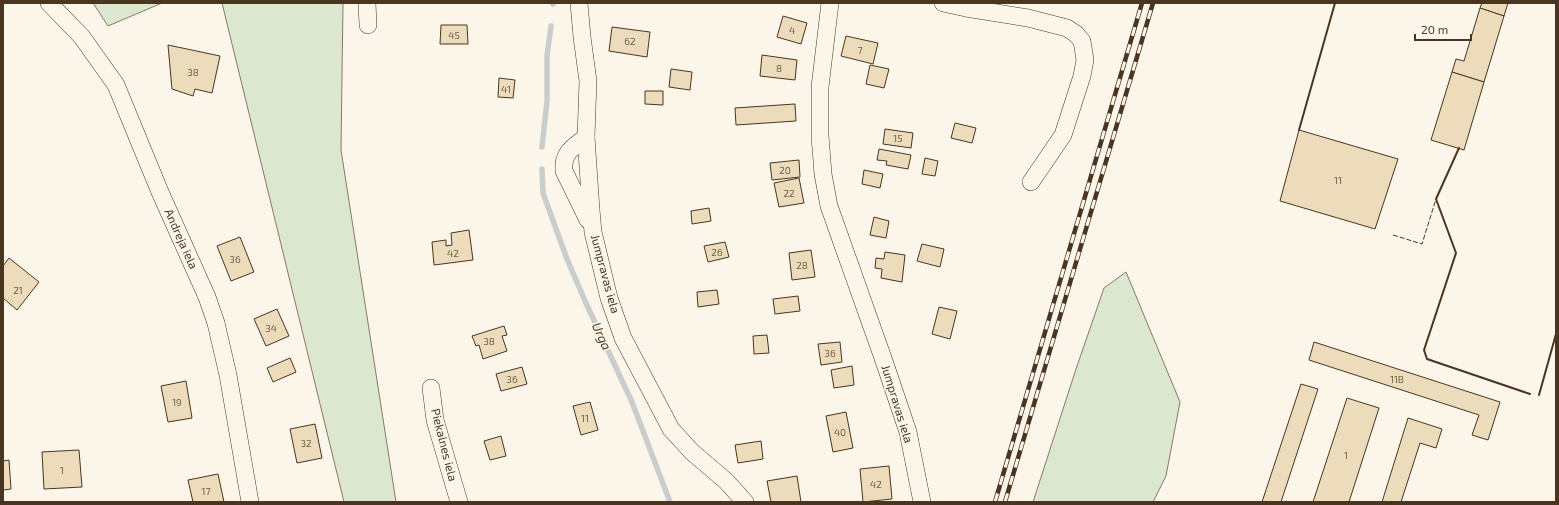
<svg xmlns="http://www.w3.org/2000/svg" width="1559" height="505" viewBox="0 0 1559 505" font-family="'Exo 2',sans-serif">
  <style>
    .green { fill: #dce7d0; stroke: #887966 }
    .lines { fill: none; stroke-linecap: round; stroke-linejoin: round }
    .stream { stroke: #c9cecd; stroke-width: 5.5 }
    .building { fill: #ecdcbc; stroke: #4a3520 }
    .minor-casing { stroke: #4a3520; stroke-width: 18 }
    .minor { stroke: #fbf6e9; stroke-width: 17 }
    .rail-casing { stroke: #4a3520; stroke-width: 4.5 }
    .rail { stroke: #fbf6e9; stroke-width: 3; stroke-dasharray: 9; stroke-linecap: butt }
    .fence { stroke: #4a3520; stroke-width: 1; stroke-dasharray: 5 2; stroke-linecap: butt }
    .wall { stroke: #4a3520; stroke-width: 2 }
    .labels { text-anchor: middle; stroke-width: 3; stroke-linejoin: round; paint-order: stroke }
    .number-label { font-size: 10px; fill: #725f47 }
    .street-label { font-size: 12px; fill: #4a3520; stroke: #fbf6e9 }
    .water-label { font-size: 13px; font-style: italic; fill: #4a3520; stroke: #fbf6e9 }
  </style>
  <rect width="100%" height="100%" fill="#fbf6e9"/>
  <!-- green -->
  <g class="green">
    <path d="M93,3H162L108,26Z"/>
    <path d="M222,3H343L341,150L396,502H344Z"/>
    <path d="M1126,272L1180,402L1166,476L1153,502H1033L1076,369L1104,288Z"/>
  </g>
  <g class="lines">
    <!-- stream -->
    <g class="stream">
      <path d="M553,4V3"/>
      <path d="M542,147L547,101V56L551,26"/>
      <path d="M542,169L543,193L567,259L585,301L632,402L670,502"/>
    </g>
  </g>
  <!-- building -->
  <g class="building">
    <path d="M1482,3H1508L1504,16L1480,8Z"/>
    <path d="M1480,8L1504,16L1484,82L1452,72L1456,59L1464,61Z"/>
    <path d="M783,16L807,23L801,44L777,37Z"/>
    <path d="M441,25H467L468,44H440Z"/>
    <path d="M612,27L650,32L647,57L609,51Z"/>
    <path d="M846,36L878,43L873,64L841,56Z"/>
    <path d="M168,45L220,56L212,93L195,89L193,96L172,89Z"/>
    <path d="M762,55L797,60L795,80L760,76Z"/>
    <path d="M870,65L889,69L884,88L866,84Z"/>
    <path d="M671,69L692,72L690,90L669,87Z"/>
    <path d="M1452,72L1484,82L1464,150L1431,140Z"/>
    <path d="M499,78L515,80L513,98L498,97Z"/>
    <path d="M645,91H663V105L645,104Z"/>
    <path d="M795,104L796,121L736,125L735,108Z"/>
    <path d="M955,123L976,128L972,143L951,138Z"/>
    <path d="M885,129L913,133L911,148L883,144Z"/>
    <path d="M1299,130L1398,159L1375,229L1280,201Z"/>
    <path d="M879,149L911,155L908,169L886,165L887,161L877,160Z"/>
    <path d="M925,158L938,161L935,176L922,174Z"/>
    <path d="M799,160L800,177L772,180L770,163Z"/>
    <path d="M864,170L883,174L880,188L862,184Z"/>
    <path d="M799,178L804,203L779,207L774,183Z"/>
    <path d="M709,208L711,221L692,224L691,211Z"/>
    <path d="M874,217L889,221L886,238L870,235Z"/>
    <path d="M469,230L473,260L434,265L432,242L446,240V246L452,245L451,233Z"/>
    <path d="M240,237L254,272L231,281L217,246Z"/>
    <path d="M725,242L729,257L708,262L704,246Z"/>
    <path d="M922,244L944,249L940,267L917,261Z"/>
    <path d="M811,250L815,277L792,280L789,253Z"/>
    <path d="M885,252L905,255L902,282L881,278L882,269L875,268L876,258L884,259Z"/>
    <path d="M9,258L39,282L17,310L3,298V266Z"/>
    <path d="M717,290L719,304L698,307L697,292Z"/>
    <path d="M798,296L800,311L775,314L773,299Z"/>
    <path d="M939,307L957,311L950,339L932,334Z"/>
    <path d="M277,309L289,336L266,346L254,319Z"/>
    <path d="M504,326L507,335L502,336L507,351L483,359L479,345L476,346L472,336Z"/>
    <path d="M767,335L769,353L754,354L753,336Z"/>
    <path d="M840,342L842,362L821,365L818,344Z"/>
    <path d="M1314,342L1500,402L1488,440L1472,435L1479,415L1309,360Z"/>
    <path d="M290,358L296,372L273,382L267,368Z"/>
    <path d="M852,366L854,385L834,388L831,370Z"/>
    <path d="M522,367L527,384L501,391L496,374Z"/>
    <path d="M186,381L192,418L168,422L161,386Z"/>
    <path d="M1301,384L1318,389L1281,502H1262Z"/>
    <path d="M1347,398L1379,408L1349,502H1313Z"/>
    <path d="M590,402L598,430L581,435L573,406Z"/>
    <path d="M846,412L853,448L833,452L826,416Z"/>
    <path d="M1408,418L1442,429L1436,448L1420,443L1401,502H1382Z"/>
    <path d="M315,424L322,458L297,463L290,429Z"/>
    <path d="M501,436L506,456L490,460L484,441Z"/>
    <path d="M761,441L763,459L738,463L735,445Z"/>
    <path d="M79,450L82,487L44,489L42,452Z"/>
    <path d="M9,460L11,489L3,490V461Z"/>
    <path d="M889,466L892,499L863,502L860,469Z"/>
    <path d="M218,474L224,502H193L188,480Z"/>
    <path d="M797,476L801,502H771L767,481Z"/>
  </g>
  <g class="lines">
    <defs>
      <g id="minor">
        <path d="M49,3L82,37L116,85L160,192L207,297L216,323L228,375L250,502"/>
        <path d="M367,3L368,25"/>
        <path d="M579,3L582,37L588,81L586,137L591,210L593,232L609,298L623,338L671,429L692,452L726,481L745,502"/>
        <path d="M830,3L820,87V136L823,174L829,206L884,361L908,432L922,502"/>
        <path d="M943,3L966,8L1028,18L1067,28L1076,34L1082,41L1085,60L1082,76L1063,135L1031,182"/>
        <path d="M586,137C574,147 562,152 564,171L588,220"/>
        <path d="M431,388L435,420L459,502"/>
      </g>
    </defs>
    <!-- minor casing -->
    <use href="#minor" class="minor-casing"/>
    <!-- minor -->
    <use href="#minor" class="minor"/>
    <defs>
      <g id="rail">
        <path d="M995,502L1142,3"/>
        <path d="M1005,502L1153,3"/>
      </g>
    </defs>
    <!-- rail casing -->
    <use href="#rail" class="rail-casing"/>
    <!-- rail -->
    <use href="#rail" class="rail"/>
    <!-- fence -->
    <path class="fence" d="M1393,235L1422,244L1436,199"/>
    <!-- wall -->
    <g class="wall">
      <path d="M1299,130L1335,3"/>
      <path d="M1459,148L1436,199L1456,253L1424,350L1427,359L1530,394"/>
      <path d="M1539,395L1556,334"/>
    </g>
  </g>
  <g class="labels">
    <!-- number labels -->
    <g class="number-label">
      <text x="792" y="34">4</text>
      <text x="454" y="39">45</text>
      <text x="630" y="45">62</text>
      <text x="860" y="54">7</text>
      <text x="779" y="72">8</text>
      <text x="193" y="76">38</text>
      <text x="506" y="93">41</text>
      <text x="898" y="142">15</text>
      <text x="785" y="174">20</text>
      <text x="1338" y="184">11</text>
      <text x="789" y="197">22</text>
      <text x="717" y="256">26</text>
      <text x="453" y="257">42</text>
      <text x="235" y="263">36</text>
      <text x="802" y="269">28</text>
      <text x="18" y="294">21</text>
      <text x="271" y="332">34</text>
      <text x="489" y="345">38</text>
      <text x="830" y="357">36</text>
      <text x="512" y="383">36</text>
      <text x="1397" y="383">11B</text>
      <text x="177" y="406">19</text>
      <text x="585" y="422">11</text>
      <text x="840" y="436">40</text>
      <text x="306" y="447">32</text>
      <text x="1346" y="459">1</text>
      <text x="62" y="474">1</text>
      <text x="876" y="488">42</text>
      <text x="206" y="495">17</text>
    </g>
    <!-- street labels -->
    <g class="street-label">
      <text transform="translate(181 239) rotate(66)" y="4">Andreja iela</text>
      <text transform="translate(605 274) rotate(75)" y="4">Jumpravas iela</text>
      <text transform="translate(897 404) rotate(73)" y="4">Jumpravas iela</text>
      <text transform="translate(444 445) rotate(76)" y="4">Piekalnes iela</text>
    </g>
    <!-- water labels -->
    <g class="water-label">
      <text transform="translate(602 336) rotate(66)" y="5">Urga</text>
    </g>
  </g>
  <!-- border -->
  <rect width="1559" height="505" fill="none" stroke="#4a3520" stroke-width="8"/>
  <!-- scale -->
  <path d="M1415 34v6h56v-6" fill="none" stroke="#4a3520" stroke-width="2"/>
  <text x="1421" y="34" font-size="12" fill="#4a3520" stroke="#fbf6e9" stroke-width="3" paint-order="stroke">20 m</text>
</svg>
